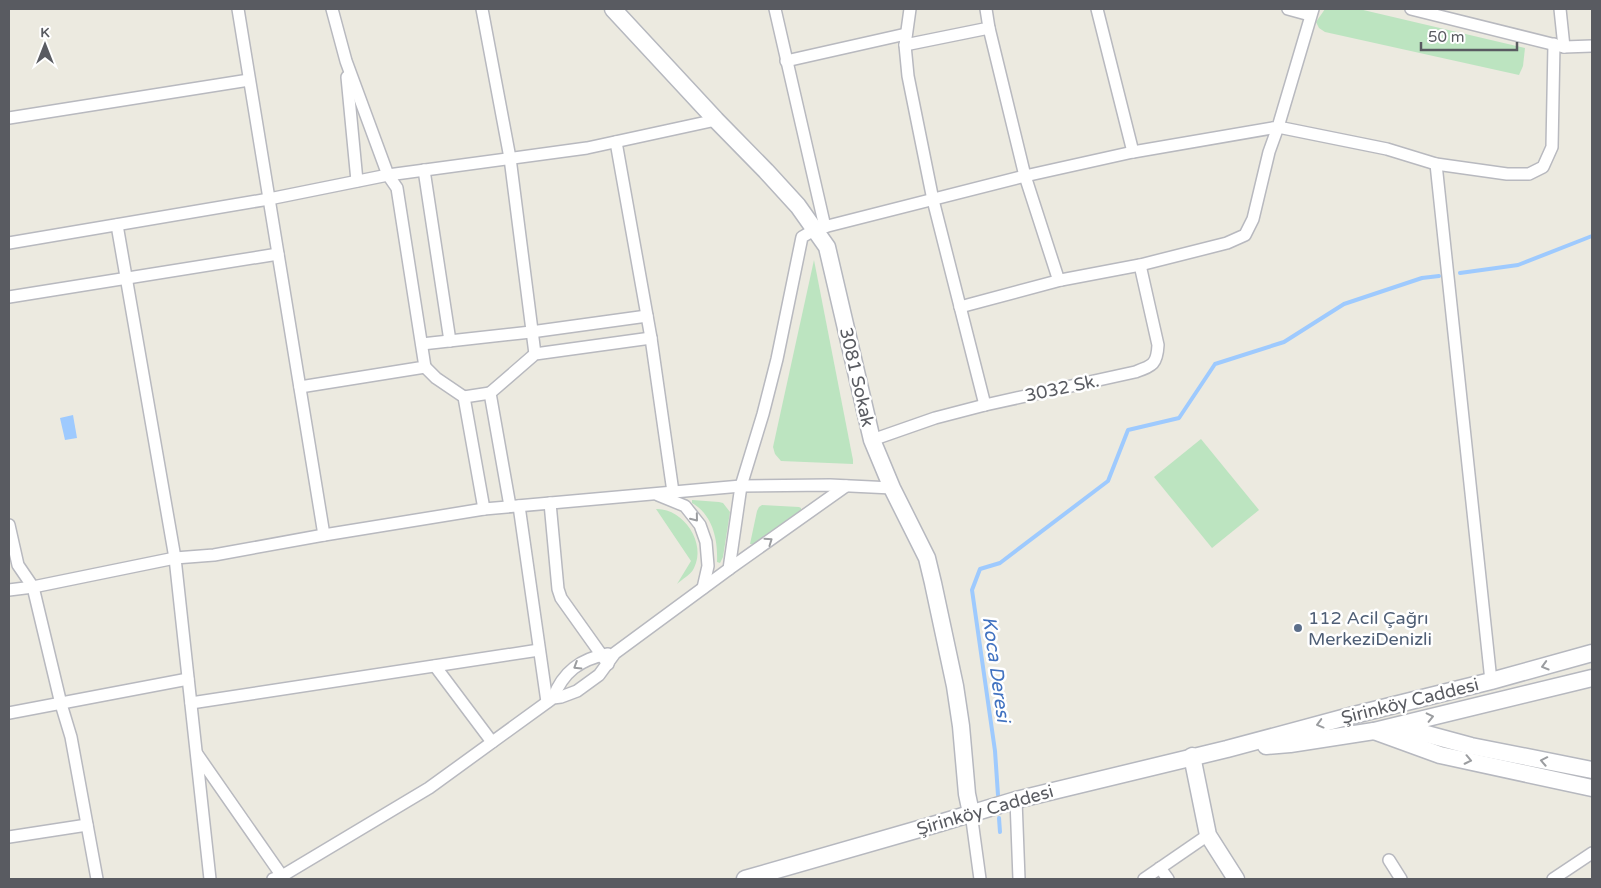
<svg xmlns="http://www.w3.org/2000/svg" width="1601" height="888" viewBox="0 0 1601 888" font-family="'Varela Round',sans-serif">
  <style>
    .green { fill: #bce4c0 }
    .water { fill: #9ecafe }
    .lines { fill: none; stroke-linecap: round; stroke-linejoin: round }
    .stream { stroke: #9ecafe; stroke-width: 4 }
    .street-casing { stroke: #b8b9bf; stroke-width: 14 }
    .secondary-casing { stroke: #b6b8bf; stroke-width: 19 }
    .street { stroke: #fff; stroke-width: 11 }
    .secondary { stroke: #fff; stroke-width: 16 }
    .oneway { stroke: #9b9da0 }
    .service-dot { fill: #5c6f8a; stroke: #fff; stroke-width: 2 }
    .labels { text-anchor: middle; stroke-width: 5; stroke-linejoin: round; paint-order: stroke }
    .street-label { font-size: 18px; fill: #595b61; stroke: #fff }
    .service-label { font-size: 18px; fill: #4e5e75; stroke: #fff; text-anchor: start }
    .water-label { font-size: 19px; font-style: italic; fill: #4172c0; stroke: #fff }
  </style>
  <rect width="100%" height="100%" fill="#eceae0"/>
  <!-- green -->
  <g class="green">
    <path d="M1325,9H1359L1525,48L1523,66L1519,75L1325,32L1319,28L1316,22Z"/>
    <path d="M814,260L853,460V464L781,461L775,454L773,447Z"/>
    <path d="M1201,439L1259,510L1212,548L1154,477Z"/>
    <path d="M692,500L719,502L723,503L730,512L723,557L720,563L717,562C718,540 713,515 692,503Z"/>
    <path d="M762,505L799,507L801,508V510L753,544H750L757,511L759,507Z"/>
    <path d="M656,509C683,508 707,543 694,568C691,575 682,579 677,584L691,561Z"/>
  </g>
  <!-- water -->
  <path class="water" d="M73,415L77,438L65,440L60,418Z"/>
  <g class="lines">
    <!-- stream -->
    <g class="stream">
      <path d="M1460,273L1518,265L1592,236"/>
      <path d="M998,795L995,751L972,590L980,569L1000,563L1108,481L1128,430L1179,418L1215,364L1284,342L1344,304L1422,278L1439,276"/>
      <path d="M999,818L1000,832"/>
    </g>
    <defs>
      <g id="street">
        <path d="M238,9L324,535"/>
        <path d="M482,9L510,158L535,354"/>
        <path d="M775,9L825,227"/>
        <path d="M910,9L905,45L908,76L933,200L985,405"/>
        <path d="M1097,9L1133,152"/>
        <path d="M1288,9L1310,15"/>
        <path d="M1411,9L1564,47L1592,46"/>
        <path d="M1560,9L1564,47"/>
        <path d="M989,28L1025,176L1058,278L1061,280"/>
        <path d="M905,45L989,28L986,9"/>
        <path d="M786,61L906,34"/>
        <path d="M347,77L357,181"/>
        <path d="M9,118L249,80"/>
        <path d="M616,142L651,338"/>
        <path d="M1436,164L1491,681"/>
        <path d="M424,170L450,341"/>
        <path d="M117,225L175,558L210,879"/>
        <path d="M9,243L269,199L388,175L587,148L716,120"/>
        <path d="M9,297L278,254"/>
        <path d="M960,307L1061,280L1140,265L1227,243L1245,235L1253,219L1269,152L1278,127L1387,149L1436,164L1507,174H1529L1543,167L1552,147L1554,44"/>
        <path d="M422,344L531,332L647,316"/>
        <path d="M425,367L436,378L464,397L484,509"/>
        <path d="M300,387L425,367L397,188L388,175L346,61L332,9"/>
        <path d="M464,397L490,393"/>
        <path d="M872,440L935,418L985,405L1135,372C1152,366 1157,365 1158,345L1140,265"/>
        <path d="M658,495L685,506L700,525L706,542L708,566L703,588"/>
        <path d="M550,503L558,589L561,598L608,664"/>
        <path d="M510,506L490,393L535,354L651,338L673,492"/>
        <path d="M519,506L547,702"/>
        <path d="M9,525L18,565L33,587L61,704L71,737L97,879"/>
        <path d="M729,569L846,486"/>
        <path d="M9,590L33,587L175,558L214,555L324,535L484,509L741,486L830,485L892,488"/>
        <path d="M435,666L492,742"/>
        <path d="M553,698C563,672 580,659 608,654"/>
        <path d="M191,703L539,650"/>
        <path d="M9,713L188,679"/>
        <path d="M197,754L282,876"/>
        <path d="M1016,800L1019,879"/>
        <path d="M971,813L980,879"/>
        <path d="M9,837L87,825"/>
        <path d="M1389,860L1401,879"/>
        <path d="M1160,868L1168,879"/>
        <path d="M273,879L282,876L429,788L553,698L561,697L577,691L599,675L615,653L729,569L741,486L763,414L777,359L802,237L816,229L1025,176L1133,152L1278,127L1313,9"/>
        <path d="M1144,879L1208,835"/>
        <path d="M1553,879L1592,853"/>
      </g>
      <g id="secondary">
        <path d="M613,9L716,120L766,171L798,206L827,247L872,440L892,488L927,558L933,583L955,686L961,726L967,794L971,813"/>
        <path d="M1397,726L1471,746L1592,770"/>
        <path d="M1374,731L1440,755L1592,788"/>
        <path d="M1266,746L1290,744L1374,731L1592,678"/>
        <path d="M1192,756L1208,835L1236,879"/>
        <path d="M745,879L940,823L1016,800L1227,749L1350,716L1491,681L1592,653"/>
      </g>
    </defs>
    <!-- street casing -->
    <use href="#street" class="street-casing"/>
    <!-- secondary casing -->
    <use href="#secondary" class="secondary-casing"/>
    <!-- street -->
    <use href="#street" class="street"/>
    <!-- secondary -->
    <use href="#secondary" class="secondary"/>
  </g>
  <!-- one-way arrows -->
  <defs><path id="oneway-chevron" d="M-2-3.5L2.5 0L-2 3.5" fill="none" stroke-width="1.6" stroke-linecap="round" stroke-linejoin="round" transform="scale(1.25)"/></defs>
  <g class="oneway">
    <use href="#oneway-chevron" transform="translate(695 518) rotate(51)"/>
    <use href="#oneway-chevron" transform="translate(769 541) rotate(-35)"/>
    <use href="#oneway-chevron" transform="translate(577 666) rotate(148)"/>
    <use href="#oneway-chevron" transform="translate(1545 666) rotate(164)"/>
    <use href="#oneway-chevron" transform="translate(1430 717) rotate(-13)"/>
    <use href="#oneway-chevron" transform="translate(1320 724) rotate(165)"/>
    <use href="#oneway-chevron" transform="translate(1468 760) rotate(12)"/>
    <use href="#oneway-chevron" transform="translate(1544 761) rotate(-169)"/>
  </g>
  <!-- markers -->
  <circle class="service-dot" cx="1298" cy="628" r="5"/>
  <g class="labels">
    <!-- street labels -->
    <g class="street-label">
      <text transform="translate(857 377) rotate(77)" y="6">3081 Sokak</text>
      <text transform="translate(1062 388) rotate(-12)" y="6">3032 Sk.</text>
      <text transform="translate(1410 701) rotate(-14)" y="6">Şirinköy Caddesi</text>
      <text transform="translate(985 810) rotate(-16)" y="6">Şirinköy Caddesi</text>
    </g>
    <!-- service labels -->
    <g class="service-label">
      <text x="1308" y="624">112 Acil Çağrı<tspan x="1308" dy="21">MerkeziDenizli</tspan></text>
    </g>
    <!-- water labels -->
    <g class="water-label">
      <text transform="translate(997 669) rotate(82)" y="7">Koca Deresi</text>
    </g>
  </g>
  <!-- border -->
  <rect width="1601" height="888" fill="none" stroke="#595b61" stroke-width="20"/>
  <!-- north arrow -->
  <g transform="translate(45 45)" stroke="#ffffff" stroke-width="4" paint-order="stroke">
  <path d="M0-4L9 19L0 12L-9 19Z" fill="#595b61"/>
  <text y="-8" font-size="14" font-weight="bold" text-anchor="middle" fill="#595b61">K</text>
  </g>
  <!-- scale -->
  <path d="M1421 42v8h96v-8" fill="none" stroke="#595b61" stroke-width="2.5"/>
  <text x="1428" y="42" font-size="15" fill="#595b61" stroke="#ffffff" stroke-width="4" paint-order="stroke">50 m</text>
</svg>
